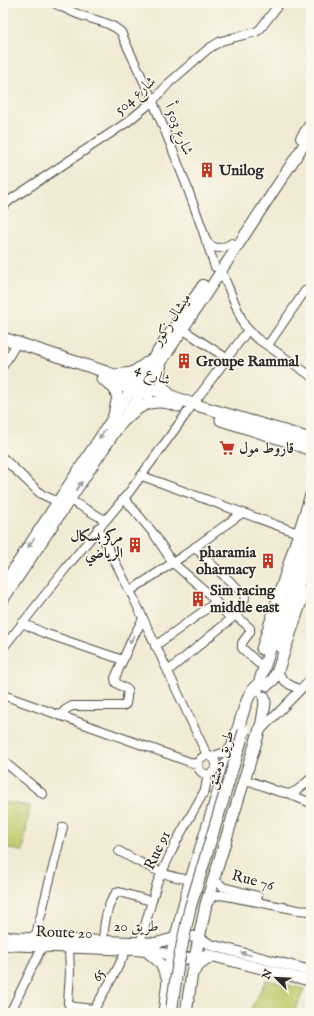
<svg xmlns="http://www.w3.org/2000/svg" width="314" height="1016" viewBox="0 0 314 1016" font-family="'IM FELL English',Amiri,serif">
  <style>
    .green { fill: #beca6c; stroke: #747a4c }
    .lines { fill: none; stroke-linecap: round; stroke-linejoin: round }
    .minor-casing { stroke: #494844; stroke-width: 10 }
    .major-casing { stroke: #494844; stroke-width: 12 }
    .highway-casing { stroke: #494844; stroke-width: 13 }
    .minor { stroke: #fff; stroke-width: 8 }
    .major { stroke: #fff; stroke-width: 10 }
    .highway { stroke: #fff; stroke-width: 11 }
    .highway-bridge-casing { stroke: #494844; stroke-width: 13; stroke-linecap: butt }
    .highway-bridge { stroke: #fff; stroke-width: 11 }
    .oneway { fill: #a0a0a0 }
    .labels { text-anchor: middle; stroke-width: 3; stroke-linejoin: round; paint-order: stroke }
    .street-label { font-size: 15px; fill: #2b2b2b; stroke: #fbf7ec }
    .poi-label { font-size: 15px; font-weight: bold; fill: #2b2b2b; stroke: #fbf7ec; text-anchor: start }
  </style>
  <rect width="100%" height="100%" fill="#fbf7ec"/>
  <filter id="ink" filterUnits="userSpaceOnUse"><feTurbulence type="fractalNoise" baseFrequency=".025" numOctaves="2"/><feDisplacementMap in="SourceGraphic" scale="8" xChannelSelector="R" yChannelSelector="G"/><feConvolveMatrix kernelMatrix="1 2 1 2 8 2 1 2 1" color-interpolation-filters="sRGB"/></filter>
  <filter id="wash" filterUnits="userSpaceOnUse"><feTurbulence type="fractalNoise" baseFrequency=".012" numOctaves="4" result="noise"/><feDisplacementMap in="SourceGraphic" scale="16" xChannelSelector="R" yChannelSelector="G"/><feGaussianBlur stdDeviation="0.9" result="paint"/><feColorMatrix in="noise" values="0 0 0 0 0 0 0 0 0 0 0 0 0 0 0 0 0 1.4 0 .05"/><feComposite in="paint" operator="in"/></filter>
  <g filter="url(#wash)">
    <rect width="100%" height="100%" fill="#f1ebd3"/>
    <!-- green -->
    <g class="green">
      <path d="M3,802L30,806L23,851L3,848Z"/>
      <path d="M266,980L304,989L294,1013H249Z"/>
    </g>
  </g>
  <g filter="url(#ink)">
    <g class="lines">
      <defs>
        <g id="minor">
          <path d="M54,3C65,8 75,14 86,17C98,21 111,23 121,32C131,56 143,78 153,102C176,156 197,211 215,267"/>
          <path d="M3,206L13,198L126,123L153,101L169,83L208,49L221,41L232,38L256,32L260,29L280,3"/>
          <path d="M206,241C215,251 222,249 232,243"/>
          <path d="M221,270L244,325L255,337L311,376"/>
          <path d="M182,329L228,359"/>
          <path d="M268,345L305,291"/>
          <path d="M3,366L17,343"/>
          <path d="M193,404L248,330"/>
          <path d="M3,458L41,494L58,502"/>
          <path d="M142,476L298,533"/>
          <path d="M124,498L154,534L173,563L209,594L231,619L168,671"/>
          <path d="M70,500L105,520"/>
          <path d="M98,528L134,599L207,755"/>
          <path d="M195,547L209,562L245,595C245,606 238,612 231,619"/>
          <path d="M130,591L183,556L242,513"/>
          <path d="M235,615L250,628V632L242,643V648L258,663"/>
          <path d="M22,623L44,633L123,660"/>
          <path d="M155,646L216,602"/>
          <path d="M3,648L66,568L130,491L189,410"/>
          <path d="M278,670C281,681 290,686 300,689"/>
          <path d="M3,695L198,765"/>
          <path d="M60,716L65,710L72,706H123L126,704L128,690L116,683L115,678L132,639L143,619"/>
          <path d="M261,730L311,679"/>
          <circle cx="207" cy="765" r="9"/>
          <path d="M211,757L225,752L233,746"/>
          <path d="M3,761L43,794"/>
          <path d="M244,780C256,781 282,796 291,793C299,791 305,783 311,778"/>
          <path d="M291,794L296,797L311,803"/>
          <path d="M119,851C133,859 176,883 191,878"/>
          <path d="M213,878L223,887L258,896"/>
          <path d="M206,904L215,896L221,895L298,910L311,911"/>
          <path d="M35,939L63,827"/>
          <path d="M103,941C104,926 106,905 116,893L119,892L151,901"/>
          <path d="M140,943L157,883L177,840L205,790L208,774"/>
          <path d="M69,948L70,973L68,1003L69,1005L75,1007L94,1009"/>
          <path d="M10,1013L42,947"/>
          <path d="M92,1013L114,975L127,949"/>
        </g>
        <g id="major">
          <path d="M301,138L311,123"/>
          <path d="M3,585L131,390L203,285"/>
          <path d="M3,600L145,387L311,134"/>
          <path d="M3,937L156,943C170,940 186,932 200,939C204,941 207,943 211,945L311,971"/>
          <path d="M3,945L134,950L159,952L183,959L208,955L311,981"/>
          <path d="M146,951L160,963L168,980"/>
        </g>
        <g id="highway">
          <path d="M3,338L106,372L193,404L311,439"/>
          <path d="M161,361C158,378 158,383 170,395"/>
          <path d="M117,375L132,373L154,358"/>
          <path d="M102,379L148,395"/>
          <path d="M107,382L114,388L118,397L113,419"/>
          <path d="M221,420L287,441L311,450"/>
          <path d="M117,428C135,408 149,395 178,406"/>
          <path d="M279,646L311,545"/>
          <path d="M262,649L311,495"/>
          <path d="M267,685L273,680L278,670L304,592"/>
          <path d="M257,690L311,520"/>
          <path d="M192,973L201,963L212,956"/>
          <path d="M164,1013L171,956L188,889L245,706C248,698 251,688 259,684"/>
          <path d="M186,1013L192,973L206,904L262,722L265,703L264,697"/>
        </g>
      </defs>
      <!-- minor casing -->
      <use href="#minor" class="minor-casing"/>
      <!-- major casing -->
      <use href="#major" class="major-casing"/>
      <!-- highway casing -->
      <use href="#highway" class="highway-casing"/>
      <!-- minor -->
      <use href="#minor" class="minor"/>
      <!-- major -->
      <use href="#major" class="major"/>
      <!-- highway -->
      <use href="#highway" class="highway"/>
      <defs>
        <path id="highway-bridge" d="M171,1013L178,964L190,908L244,731"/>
      </defs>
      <!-- highway-bridge casing -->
      <use href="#highway-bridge" class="highway-bridge-casing"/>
      <!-- highway-bridge -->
      <use href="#highway-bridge" class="highway-bridge"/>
    </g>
    <!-- one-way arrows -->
    <defs><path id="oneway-solid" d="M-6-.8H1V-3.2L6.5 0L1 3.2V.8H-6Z"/></defs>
    <g class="oneway">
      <use href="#oneway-solid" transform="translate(102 434) rotate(124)"/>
      <use href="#oneway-solid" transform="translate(79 486) rotate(-57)"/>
      <use href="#oneway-solid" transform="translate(31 543) rotate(123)"/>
      <use href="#oneway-solid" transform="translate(132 639) rotate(116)"/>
      <use href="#oneway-solid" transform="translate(246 954) rotate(-165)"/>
    </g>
  </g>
  <!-- icons -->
  <defs>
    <symbol id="building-bare" viewBox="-9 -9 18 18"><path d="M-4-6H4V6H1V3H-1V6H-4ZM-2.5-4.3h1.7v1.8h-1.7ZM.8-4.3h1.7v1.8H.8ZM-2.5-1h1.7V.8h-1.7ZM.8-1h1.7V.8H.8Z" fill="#c8321e" stroke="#fbf7ec" stroke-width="2.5" paint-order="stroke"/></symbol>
    <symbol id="supermarket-bare" viewBox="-9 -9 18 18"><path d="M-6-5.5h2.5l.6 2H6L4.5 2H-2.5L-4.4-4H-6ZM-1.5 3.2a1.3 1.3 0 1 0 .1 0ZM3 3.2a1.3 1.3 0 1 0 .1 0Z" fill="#c8321e" stroke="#fbf7ec" stroke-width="2.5" paint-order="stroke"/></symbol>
  </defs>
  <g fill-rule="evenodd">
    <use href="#building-bare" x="196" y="159" width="22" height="22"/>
    <use href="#building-bare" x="173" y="350" width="22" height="22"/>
    <use href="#supermarket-bare" x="216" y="437" width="22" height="22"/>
    <use href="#building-bare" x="124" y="534" width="22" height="22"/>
    <use href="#building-bare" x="257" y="550" width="22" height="22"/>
    <use href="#building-bare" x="187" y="588" width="22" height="22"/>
  </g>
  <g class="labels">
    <!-- street labels -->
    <g class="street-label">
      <text transform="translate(135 95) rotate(-42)" y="5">شارع 504</text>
      <text transform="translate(179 129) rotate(68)" y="5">شارع 503 أ</text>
      <text transform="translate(171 319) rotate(-57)" y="5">ميشال زكور</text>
      <text transform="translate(153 374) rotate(21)" y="5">شارع 4</text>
      <text transform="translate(220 760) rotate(-73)" y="5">طريق دمشق</text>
      <text transform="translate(157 850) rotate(-64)" y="5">Rue 91</text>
      <text transform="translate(253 880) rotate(15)" y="5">Rue 76</text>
      <text x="136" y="931">طريق 20</text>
      <text transform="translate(64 932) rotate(2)" y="5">Route 20</text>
      <text transform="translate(98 975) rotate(-61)" y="5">65</text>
    </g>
    <!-- poi labels -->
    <g class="poi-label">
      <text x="219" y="175">Unilog</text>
      <text x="196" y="366">Groupe Rammal</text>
      <text x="239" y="453">قاروط مول</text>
      <text x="123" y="541" text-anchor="end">مركز بسكال<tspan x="123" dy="17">الرياضي</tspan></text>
      <text x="256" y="557" text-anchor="end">pharamia<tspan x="256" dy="17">oharmacy</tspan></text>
      <text x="210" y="595">Sim racing<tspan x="210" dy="17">middle east</tspan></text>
    </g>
  </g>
  <!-- margin -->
  <rect width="314" height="1016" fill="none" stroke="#fbf7ec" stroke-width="16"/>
  <!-- north arrow -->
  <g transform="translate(276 978) rotate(294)" stroke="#fbf7ec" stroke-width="3" paint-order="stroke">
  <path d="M0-3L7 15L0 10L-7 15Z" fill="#2b2b2b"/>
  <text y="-6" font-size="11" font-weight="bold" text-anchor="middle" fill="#2b2b2b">N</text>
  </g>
</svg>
